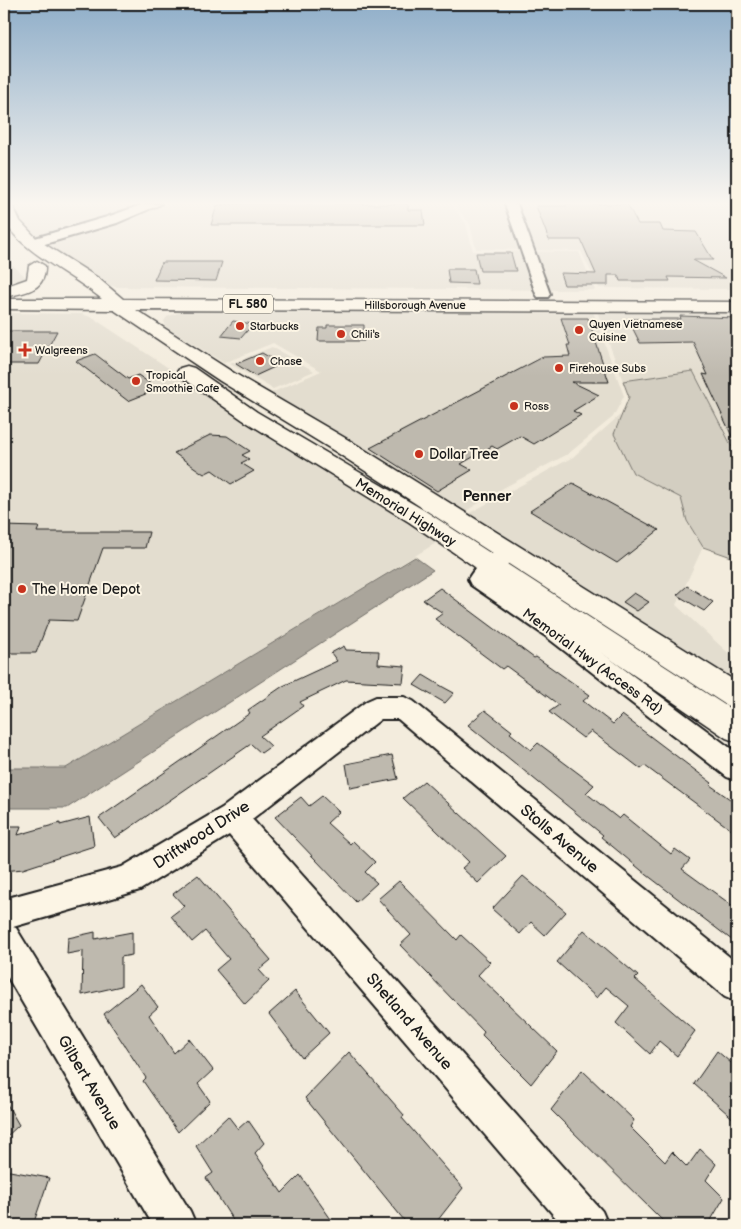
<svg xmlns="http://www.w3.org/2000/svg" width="741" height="1229" viewBox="0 0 741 1229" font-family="'Balsamiq Sans',sans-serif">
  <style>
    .built { fill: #e3ddcf }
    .green { fill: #d3cec1; stroke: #78756e }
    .water { fill: #aaa59b; stroke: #716e68 }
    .building { fill: #beb9ae; stroke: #1c1c1c }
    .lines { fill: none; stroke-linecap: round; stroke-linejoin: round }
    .minor-casing { stroke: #1c1c1c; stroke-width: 4 }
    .major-casing { stroke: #1c1c1c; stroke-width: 3 }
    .minor { fill: #fcf5e5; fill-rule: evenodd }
    .major { fill: #fcf5e5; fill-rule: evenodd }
    .poi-dot { fill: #c8321e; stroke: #fcf5e5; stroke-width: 2 }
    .labels { text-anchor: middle; stroke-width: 4; stroke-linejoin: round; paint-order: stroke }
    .far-street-label { font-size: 11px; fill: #1c1c1c; stroke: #fcf5e5 }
    .far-poi-label { font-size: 11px; fill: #1c1c1c; stroke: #fcf5e5; text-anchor: start }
    .shield { fill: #fcf5e5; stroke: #5f5d58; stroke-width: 1 }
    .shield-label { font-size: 12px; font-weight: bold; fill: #1c1c1c }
    .poi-label { font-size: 14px; fill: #1c1c1c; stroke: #fcf5e5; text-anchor: start }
    .street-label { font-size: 14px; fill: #1c1c1c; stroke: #fcf5e5 }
    .neighbourhood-label { font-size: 15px; font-weight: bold; fill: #1c1c1c; stroke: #fcf5e5 }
    .near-street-label { font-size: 16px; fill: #1c1c1c; stroke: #fcf5e5 }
  </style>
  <rect width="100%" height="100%" fill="#f3ecdd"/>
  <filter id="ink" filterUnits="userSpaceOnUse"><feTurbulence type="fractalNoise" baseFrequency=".02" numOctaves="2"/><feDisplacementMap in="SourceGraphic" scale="10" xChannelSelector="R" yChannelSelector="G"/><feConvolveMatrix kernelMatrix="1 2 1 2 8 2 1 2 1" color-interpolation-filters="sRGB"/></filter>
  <g filter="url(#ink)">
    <!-- built -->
    <g class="built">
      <path d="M14,204H451L466,224L473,251L579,252L595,290L115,287L104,283L44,244L31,232L19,217Z"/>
      <path d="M454,204H737V289L599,288L581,251L476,249L470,224Z"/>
      <path d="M4,256L8,261L27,278L4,283Z"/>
      <path d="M190,308L592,309L624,396L613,417L568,454L505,487L466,511L271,393L321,371L273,343L224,363L166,327L164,321L167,317Z"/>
      <path d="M597,311L737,312V447H732L693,371L623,381Z"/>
      <path d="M4,313L82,314L93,318L324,471L441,540L66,768H4Z"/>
      <path d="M272,347L314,371L273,389L230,364Z"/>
      <path d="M620,415L633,473L681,498L687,522L703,547L676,605L737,661V689L466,515L573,457Z"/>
    </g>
    <!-- green -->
    <path class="green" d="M693,371L732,447H737V559L703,547L687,521L681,498L633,473L614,434L629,397L623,381Z"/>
    <!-- water -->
    <path class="water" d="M415,557L433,570L67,808H4V768H66Z"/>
    <!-- building -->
    <g class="building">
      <path d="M244,204H408V210H423L425,225H211L217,205Z"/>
      <path d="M566,204H627L638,224H660L663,231L696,232L713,260H693L726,278L668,277L670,281H620L618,275H608V285H564L560,273L596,274L581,240H549L536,206H567Z"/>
      <path d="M476,253H511L516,271H480Z"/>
      <path d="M162,262H222L216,281L154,280Z"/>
      <path d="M447,269H474L477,284L449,283Z"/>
      <path d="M680,316L737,318V447L703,374L708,375L693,342L640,343L628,319H681Z"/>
      <path d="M561,318H588L609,382H572L599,395L573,411L581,415L534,444L520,436L497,449L492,446L461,464L472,470L437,491L370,448L543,357L570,356L567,345H570Z"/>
      <path d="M233,321L253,324L241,338L221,336Z"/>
      <path d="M327,325H364V341H318L319,328H327Z"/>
      <path d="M4,331H57L39,364H4Z"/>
      <path d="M262,353L281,364L255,376L236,364Z"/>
      <path d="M95,354L128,379L138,375L158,389L128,401L76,361Z"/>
      <path d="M210,435L227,436L250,451L242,455L249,459L241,463L254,471L231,484L212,470L204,474L174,453Z"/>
      <path d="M573,483L659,530L617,563L530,511Z"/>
      <path d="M4,526L39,527L37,532H149L145,548H103L77,621L49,620L36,653H4Z"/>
      <path d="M687,586L713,602L704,611L677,595Z"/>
      <path d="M440,588L534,658L536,657L590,695L583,701L613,724L622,715L712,783L710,785L737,804V834L645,766L641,769L591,731L583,738L549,712L559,705L506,666L502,669L435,619L443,613L423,600Z"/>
      <path d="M634,593L649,602L637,611L623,602Z"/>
      <path d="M344,646L346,650L379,651L378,664L405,666L403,683L346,680L300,702L303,706L260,736L271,746L261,753L251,744L115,838L99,818L250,713L248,710L283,686L337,661L331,653Z"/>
      <path d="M423,675L443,687L454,693L445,703L414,685Z"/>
      <path d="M485,710L512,731L510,733L531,750L538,743L594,785L586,793L619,819L623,815L671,854L675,849L690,860L682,869L737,909V944L647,875L601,837L603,835L468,725Z"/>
      <path d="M392,755L398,779L350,788L346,764Z"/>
      <path d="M424,781L506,856L478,883L462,868L469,862L403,798Z"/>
      <path d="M322,796L339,812L327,823L350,844L353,841L375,862L365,872L377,883L356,902L275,817L301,797L309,806Z"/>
      <path d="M90,817L94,846L23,869L4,871V826H21L18,835L60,823V825Z"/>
      <path d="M198,875L271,960L259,970L269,981L245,1004L216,970L229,959L205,931L192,942L171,916L184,906L173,894Z"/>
      <path d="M523,876L566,912L545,935L531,922L520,934L492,909Z"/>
      <path d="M399,881L457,940L461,935L490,962L478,975L557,1051L531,1084L482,1035L484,1032L400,945L411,935L378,899Z"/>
      <path d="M584,930L638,976L635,979L695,1031L677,1056L659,1041L650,1054L616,1023L629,1006L606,987L597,998L557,962Z"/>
      <path d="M95,932V939L132,932V955L121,957V986L82,995L83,951L67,954L68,938Z"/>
      <path d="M141,984L158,1007L149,1015L174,1053L189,1039L213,1070L198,1084L210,1101L178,1132L143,1081L146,1078L104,1014Z"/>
      <path d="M295,991L329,1033L302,1058L269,1014Z"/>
      <path d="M717,1051L737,1068V1122L694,1084Z"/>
      <path d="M349,1052L404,1115L402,1118L463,1188L434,1225H408L305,1098Z"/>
      <path d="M582,1070L634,1120L630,1127L665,1162L672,1152L687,1167L700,1149L716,1164L706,1180L724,1198L708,1225H667L551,1110Z"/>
      <path d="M4,1099L19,1125L4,1139Z"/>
      <path d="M228,1116L238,1129L248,1120L264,1143L255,1153L282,1193L300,1175L335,1225H236L206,1178L213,1173L196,1146Z"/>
      <path d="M4,1170L49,1178L33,1225H4Z"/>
    </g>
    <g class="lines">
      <defs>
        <g id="minor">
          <path d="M144,204H161L117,223L38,246H28L26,243L28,240L107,217Z"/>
          <path d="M505,204H517L550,294L548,297H538L536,294Z"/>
          <path d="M509,546L517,548L520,553L493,577L562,623L737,753V781L727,777L544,635L471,585L468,579C477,564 492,550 509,546Z"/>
          <path d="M376,697H404L413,701L737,963V1002L725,997L398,719H381L252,819L602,1211L608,1225H562L229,835L140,890L13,927L16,928L190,1211L196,1225H153L4,971V899L122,867L222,808L367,701Z"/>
        </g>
        <g id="major">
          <path d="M4,204H12L20,221L38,240L98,278L123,299L737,302V312L136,310L234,373L352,442L737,682V709L726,705L336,452L220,381L114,310L4,309V299H102C77,278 20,250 6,223C3,217 4,210 4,204Z"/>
          <path d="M37,261L45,266C46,291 24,293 4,297V287L27,279L29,266Z"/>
          <path d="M187,366L194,368L257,412L427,512L737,713V742L726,738L409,522L243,420L180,376L177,372L180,368Z"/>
        </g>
      </defs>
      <!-- minor casing -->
      <use href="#minor" class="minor-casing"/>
      <!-- major casing -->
      <use href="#major" class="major-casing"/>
      <!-- minor -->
      <use href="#minor" class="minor"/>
      <!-- major -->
      <use href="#major" class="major"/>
    </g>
  </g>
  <!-- sky -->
  <linearGradient id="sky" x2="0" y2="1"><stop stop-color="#8faec9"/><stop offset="0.54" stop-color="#faf6f0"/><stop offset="1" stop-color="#faf6f0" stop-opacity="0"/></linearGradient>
  <rect width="741" height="376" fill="url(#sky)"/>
  <!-- markers -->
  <g class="poi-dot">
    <circle cx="240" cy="326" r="5"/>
    <circle cx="579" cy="330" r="5"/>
    <circle cx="341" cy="334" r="5"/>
    <path d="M22.5 342.5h5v5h5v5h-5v5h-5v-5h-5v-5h5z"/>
    <circle cx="260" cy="361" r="5"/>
    <circle cx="559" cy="368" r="5"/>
    <circle cx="136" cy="381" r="5"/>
    <circle cx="514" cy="406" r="5"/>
    <circle cx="419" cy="454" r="5"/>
    <circle cx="22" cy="589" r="5"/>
  </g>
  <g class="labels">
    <!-- far-street labels -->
    <g class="far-street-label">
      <text x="415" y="309">Hillsborough Avenue</text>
    </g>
    <!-- far-poi labels -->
    <g class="far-poi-label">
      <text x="589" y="328">Quyen Vietnamese<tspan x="589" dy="13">Cuisine</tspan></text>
      <text x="250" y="330">Starbucks</text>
      <text x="351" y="338">Chili's</text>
      <text x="35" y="354">Walgreens</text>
      <text x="270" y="365">Chase</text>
      <text x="569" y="372">Firehouse Subs</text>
      <text x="146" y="379">Tropical<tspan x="146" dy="13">Smoothie Cafe</tspan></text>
      <text x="524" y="410">Ross</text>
    </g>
    <!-- shield labels -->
    <rect class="shield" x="223" y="294.5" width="50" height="19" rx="4"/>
    <g class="shield-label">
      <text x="248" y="308">FL 580</text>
    </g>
    <!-- poi labels -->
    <g class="poi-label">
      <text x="429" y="459">Dollar Tree</text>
      <text x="32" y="594">The Home Depot</text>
    </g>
    <!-- street labels -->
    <g class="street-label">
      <text transform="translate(406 512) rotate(32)" y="5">Memorial Highway</text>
      <text transform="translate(593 661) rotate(36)" y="5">Memorial Hwy (Access Rd)</text>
    </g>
    <!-- neighbourhood labels -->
    <g class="neighbourhood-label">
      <text x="487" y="501">Penner</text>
    </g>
    <!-- near-street labels -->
    <g class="near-street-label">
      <text transform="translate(201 834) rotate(-33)" y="6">Driftwood Drive</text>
      <text transform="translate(560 838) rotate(40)" y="6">Stolls Avenue</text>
      <text transform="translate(410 1021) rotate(49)" y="6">Shetland Avenue</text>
      <text transform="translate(90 1082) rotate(59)" y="6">Gilbert Avenue</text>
    </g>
  </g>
  <!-- margin -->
  <rect width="741" height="1229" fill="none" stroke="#fcf5e5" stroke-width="20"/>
  <rect x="10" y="10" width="721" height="1209" fill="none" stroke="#1c1c1c" stroke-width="2" filter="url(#ink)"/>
</svg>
